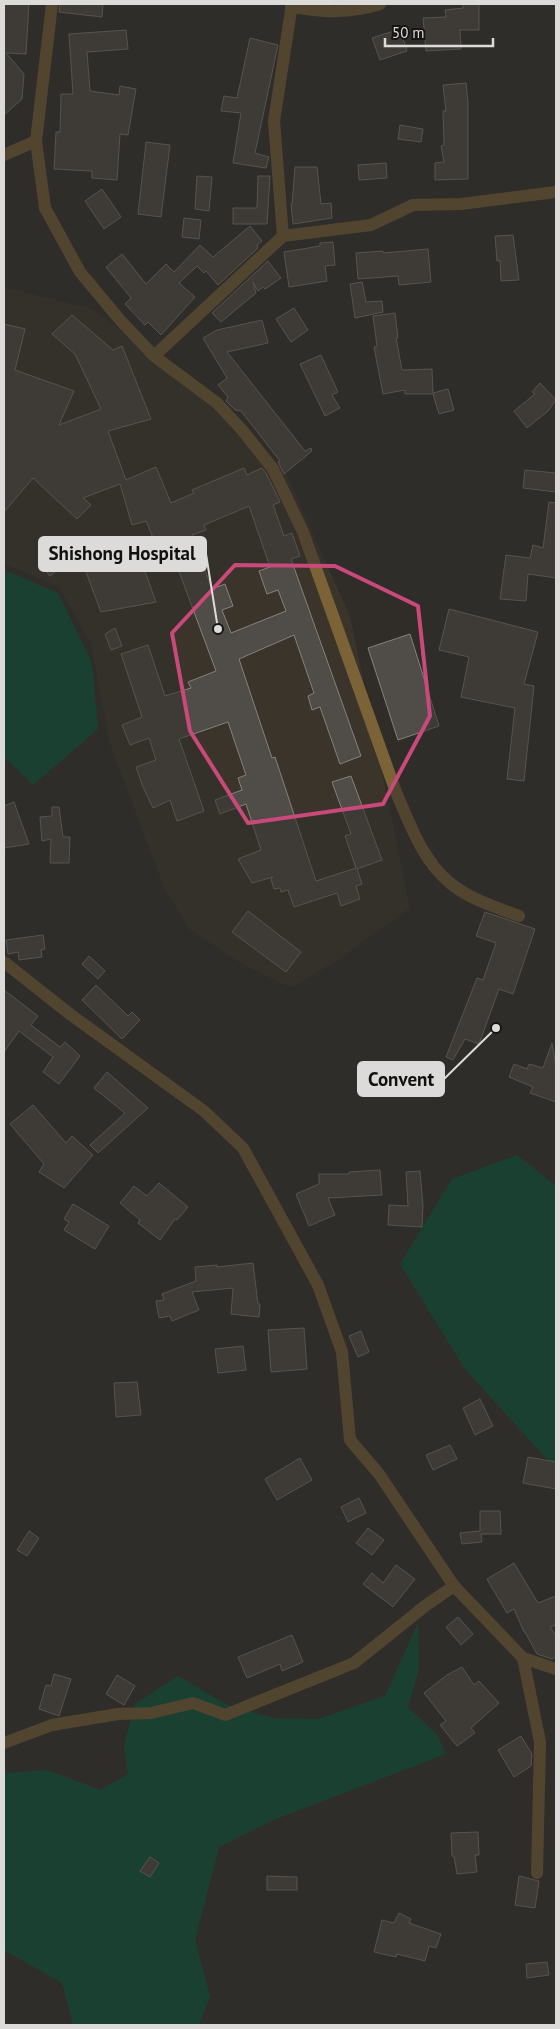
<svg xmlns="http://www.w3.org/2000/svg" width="560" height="2029" viewBox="0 0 560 2029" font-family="'PT Sans',sans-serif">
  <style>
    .built { fill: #3b342b }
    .green { fill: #02573b }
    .building { fill: #504c48; stroke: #85817c; fill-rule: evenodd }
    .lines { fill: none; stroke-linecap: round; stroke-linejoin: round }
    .minor { stroke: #7b6337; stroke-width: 12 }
    .tertiary { stroke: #7b6337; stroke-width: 12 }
    .marked { fill: none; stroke: #c9497a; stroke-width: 4; stroke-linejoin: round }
    .leader { fill: none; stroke: #dddbd9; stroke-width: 2 }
    .callout-dot { fill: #dddbd9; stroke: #171513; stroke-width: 2 }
    .callout { fill: #dddbd9; stroke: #dddbd9; stroke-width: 2 }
    .callout-label { font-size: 19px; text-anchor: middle; font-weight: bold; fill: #111 }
  </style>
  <rect width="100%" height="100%" fill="#302d29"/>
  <!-- built -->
  <path class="built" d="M4,287L92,309L211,396L284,469L350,616L410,908L339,959L292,988L244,965L188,928L163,885L109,741L91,643L58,586L4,564Z"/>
  <!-- green -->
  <g class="green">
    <path d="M4,570L58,593L92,663L98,729L33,785L4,757Z"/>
    <path d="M517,1155L556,1186V1469L465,1369L400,1264L452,1179Z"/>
    <path d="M418,1623L419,1669L408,1707L438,1736L446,1754L268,1822L219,1847L195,1940L210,1996L199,2025H73L62,1983L4,1950V1773L47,1770L101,1790L128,1774L124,1745L135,1704L178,1676L229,1706L274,1718L318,1719L385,1696Z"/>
  </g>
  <!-- building -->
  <g class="building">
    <path d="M4,4H29L26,54L6,53L24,74L22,99L4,115Z"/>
    <path d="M60,4H103L102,17L59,12Z"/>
    <path d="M463,4H479V30H460L461,49L426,51L423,18L446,17L445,10L463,8Z"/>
    <path d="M400,29L407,51L380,60L372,38Z"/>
    <path d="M126,30L128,49L87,52L90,91L119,95L120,86L136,89L128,135L120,134L117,180L92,178V171L54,169L56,132H60L61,94H73L69,34Z"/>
    <path d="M250,38L278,45L255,153L269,157L266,168L233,163L241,113L221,111L224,96L237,98Z"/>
    <path d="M466,83L468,103V179L435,180V163L444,162L441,146L444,145L443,111H446L443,85Z"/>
    <path d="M400,125L423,129L421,142L398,139Z"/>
    <path d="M146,142L170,145L161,217L138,214Z"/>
    <path d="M386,163L387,178L359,180L358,165Z"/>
    <path d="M295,167H317L321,204L331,203L332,218L293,224L291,204H292Z"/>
    <path d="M197,176L212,177L209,211L195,209Z"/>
    <path d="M258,176H270L267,224H233V208H257Z"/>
    <path d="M102,189L121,217L104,229L85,201Z"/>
    <path d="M184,218L201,220L199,239L182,237Z"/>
    <path d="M250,226L262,241L257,245L258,248L218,285L206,271L204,273L197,266L179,283L195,297L161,335L148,322L145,325L125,304L131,298L106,267L122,254L146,284L166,264L174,272L200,245L213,257Z"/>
    <path d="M513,235L519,280L501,281L500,260L497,261L495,236Z"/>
    <path d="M333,242L335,265L325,266L327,281L289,287L284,252L320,246V243Z"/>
    <path d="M428,249L431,282L399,285L398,276L358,279L356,253L383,251V253Z"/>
    <path d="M268,261L281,278L265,289L263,287L258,291L253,282L256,293L221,322L212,313Z"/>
    <path d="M362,282L366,302L382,301L383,312L355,318L350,284Z"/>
    <path d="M294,308L308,330L291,342L276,319Z"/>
    <path d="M395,313L398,338H396L402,370L432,369L433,393L448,389L454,410L439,414L433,394H405V390L383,394L374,347L377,346L373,316Z"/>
    <path d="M72,315L113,350L122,346L151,419L108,431L126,480L156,467L171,503L194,493L192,490L244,468L247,475L262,468L266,473L280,502L273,505L284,536L292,533L300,556L291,559L361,756L340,764L320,707L312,710L308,696L314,693L294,635L239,659L272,758L275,757L316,881L356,868L345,836L351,834L332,782L351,776L382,860L357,869L362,884L356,886L360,899L341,906L337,893L294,907L288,890L281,892L280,888L274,889L271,879L273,877L252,883L238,859L261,850L246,804L220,814L215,800L242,790L238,778L246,775L228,722L179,739L204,811L177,821L170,800L153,808L143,787L136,767L156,760L149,738L130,745L122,725L142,717L121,654L148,645L165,696L191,688L188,682L216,671L168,542L157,547L146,521L132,525L120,484L83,498L91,505L77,519L33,478L4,512V324L25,329L15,370L74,391L59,425L101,409L75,354L52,334ZM249,506L270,567L259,571L267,594L278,590L286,611L231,633L222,610L233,606L225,584L212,589L192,535L206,530L204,525Z"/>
    <path d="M262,320L268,343L227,352L305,451L311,448L312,451L284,474L278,462L280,461L241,411L235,410L226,401L228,397L218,385L227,378L203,338L217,330Z"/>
    <path d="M321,355L338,392L332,395L340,408L325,416L300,364Z"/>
    <path d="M540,383L556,400L548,411L527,428L514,411L535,394L532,392Z"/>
    <path d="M525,470L556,473V492L523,488Z"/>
    <path d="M549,502L556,503V578L528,574L526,601L500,599L506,555L530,558L533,545L543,548Z"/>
    <path d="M52,556L61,567L50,576L41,565Z"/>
    <path d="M141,560L156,602L101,612L86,572Z"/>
    <path d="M449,609L538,632L524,684L534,686L524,781L507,779L515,708L461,697L469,657L439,650Z"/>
    <path d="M115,628L122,646L111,650L105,634Z"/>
    <path d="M410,634L439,726L398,740L368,648Z"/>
    <path d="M14,802L29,844L4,848V806Z"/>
    <path d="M52,807H59L63,837H70L69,863H50L51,839L42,841L40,817L52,816Z"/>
    <path d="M248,911L301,952L286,972L232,932Z"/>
    <path d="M485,912L535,929L513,994L499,989L479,1044L465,1039L453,1060L446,1057L477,978L483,980L496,943L476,936Z"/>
    <path d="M43,935L45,949L41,950L42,957L19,960L18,952L8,954L6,940Z"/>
    <path d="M89,956L105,971L98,979L82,964Z"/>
    <path d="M96,985L128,1016L132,1012L140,1020L122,1039L82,1000Z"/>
    <path d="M4,990L38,1016L31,1025L60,1047L65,1042L80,1056L59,1084L43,1072L53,1057L19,1031L4,1052Z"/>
    <path d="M552,1043L556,1066V1102L530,1093L533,1087L509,1077L514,1064L527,1069L529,1064L543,1068Z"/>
    <path d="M107,1072L148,1108L98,1153L90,1145L125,1113L94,1088Z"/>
    <path d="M33,1105L66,1143L72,1136L93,1155L64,1188L39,1172L44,1164L10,1124Z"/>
    <path d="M380,1170L382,1195L328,1198L335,1215L309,1226L296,1194L319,1184V1174H349V1172Z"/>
    <path d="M420,1171L423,1206L422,1227L388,1225L389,1205L408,1206L406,1172Z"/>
    <path d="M159,1183L188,1207L177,1220L175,1219L160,1240L138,1223L140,1220L120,1203L134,1186L147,1196Z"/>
    <path d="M73,1204L109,1226L95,1249L64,1230L69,1222L64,1219Z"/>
    <path d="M253,1263L258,1304H260L259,1317L231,1314L233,1288L192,1292L199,1310L172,1321L170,1316L159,1318L156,1301L164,1300L162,1294L196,1281L195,1267L217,1265V1267Z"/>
    <path d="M304,1328L307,1369L271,1372L268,1330Z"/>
    <path d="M361,1331L369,1352L358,1357L349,1336Z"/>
    <path d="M243,1346L246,1370L218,1373L215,1349Z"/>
    <path d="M137,1382L141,1415L116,1417L114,1383Z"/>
    <path d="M480,1399L493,1426L475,1435L463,1408Z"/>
    <path d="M450,1445L457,1459L433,1470L426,1455Z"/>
    <path d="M528,1457L556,1462V1489L523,1483Z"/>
    <path d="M300,1458L312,1480L277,1500L265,1479Z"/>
    <path d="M359,1498L366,1513L348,1522L341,1507Z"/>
    <path d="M480,1511H500L501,1534H481L482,1542L462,1544L460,1533L480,1531Z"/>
    <path d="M368,1528L384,1540L372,1555L356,1543Z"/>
    <path d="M29,1531L39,1538L27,1556L17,1550Z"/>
    <path d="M514,1563L538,1603L556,1596V1625L550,1627L556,1636V1657L552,1659L537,1654L525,1632H524L514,1609L507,1613L487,1579Z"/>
    <path d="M396,1565L415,1579L393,1607L363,1584L372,1573L383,1583Z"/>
    <path d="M458,1617L473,1634L461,1645L446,1627Z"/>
    <path d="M292,1635L303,1662L282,1671L280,1664L247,1678L238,1657Z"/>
    <path d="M462,1667L474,1685L479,1681L499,1703L471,1728L475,1733L457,1746L440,1725L446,1721L424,1693L447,1675Z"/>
    <path d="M54,1674L71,1679L59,1716L39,1709L46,1685L51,1686Z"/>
    <path d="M117,1675L135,1686L124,1705L106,1694Z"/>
    <path d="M521,1736L532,1754L531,1766L514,1777L498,1750Z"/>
    <path d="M478,1832L479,1855H475L477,1872L457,1874L454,1856H452L451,1833Z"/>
    <path d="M150,1857L159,1863L150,1877L140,1871Z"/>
    <path d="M267,1876L297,1877V1890H267Z"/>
    <path d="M519,1876L539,1881L535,1908L515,1905Z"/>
    <path d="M399,1913L411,1919L409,1923L441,1934L436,1948L429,1946L425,1961L397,1954L396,1957L374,1952L382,1920L394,1923Z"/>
    <path d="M547,1962L549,1975L527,1978L526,1964Z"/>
  </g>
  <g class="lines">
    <!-- minor -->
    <g class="minor">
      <path d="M291,7C324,12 348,14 380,4"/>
      <path d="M36,141L45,208L80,272L120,320L154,356L217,403L243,431L273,469L303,532L396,792C410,824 422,860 450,883C469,899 496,907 519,916"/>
      <path d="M283,236L274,121L292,4"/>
      <path d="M154,356L283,236L371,225L413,205L461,204L556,192"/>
      <path d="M4,962L71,1015L204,1111L243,1148L318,1285L342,1352L350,1440L379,1474L454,1586L523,1658L556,1669"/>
      <path d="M523,1658L540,1742L537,1873"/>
      <path d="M4,1743L52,1725L118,1714L151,1713L193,1703L225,1715L354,1663L425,1606L454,1586"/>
    </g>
    <!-- tertiary -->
    <path class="tertiary" d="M4,155L36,141L52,4"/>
  </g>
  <!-- marked area -->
  <path d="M0 0H560V2029H0ZM235,565L335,566L418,606L430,716L383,804L248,823L190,731L172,633Z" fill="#302d29" fill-opacity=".55" fill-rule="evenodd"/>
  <path class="marked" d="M235,565L335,566L418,606L430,716L383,804L248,823L190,731L172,633Z"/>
  <!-- callouts -->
  <path class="leader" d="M218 629L206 554M496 1028L444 1079"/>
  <g class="callout-dot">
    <circle cx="218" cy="629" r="5"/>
    <circle cx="496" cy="1028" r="5"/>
  </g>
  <g class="callout">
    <rect x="39" y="537" width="167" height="34" rx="5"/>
    <rect x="358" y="1062" width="86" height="34" rx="5"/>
  </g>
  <g class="callout-label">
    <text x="122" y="560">Shishong Hospital</text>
    <text x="401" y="1086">Convent</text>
  </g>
  <!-- border -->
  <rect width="560" height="2029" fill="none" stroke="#dddbd9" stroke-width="10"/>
  <!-- scale -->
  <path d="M385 38v8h108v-8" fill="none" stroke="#dddbd9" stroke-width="2.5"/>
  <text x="392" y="38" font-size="15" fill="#dddbd9" stroke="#171513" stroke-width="4" paint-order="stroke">50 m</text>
</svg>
